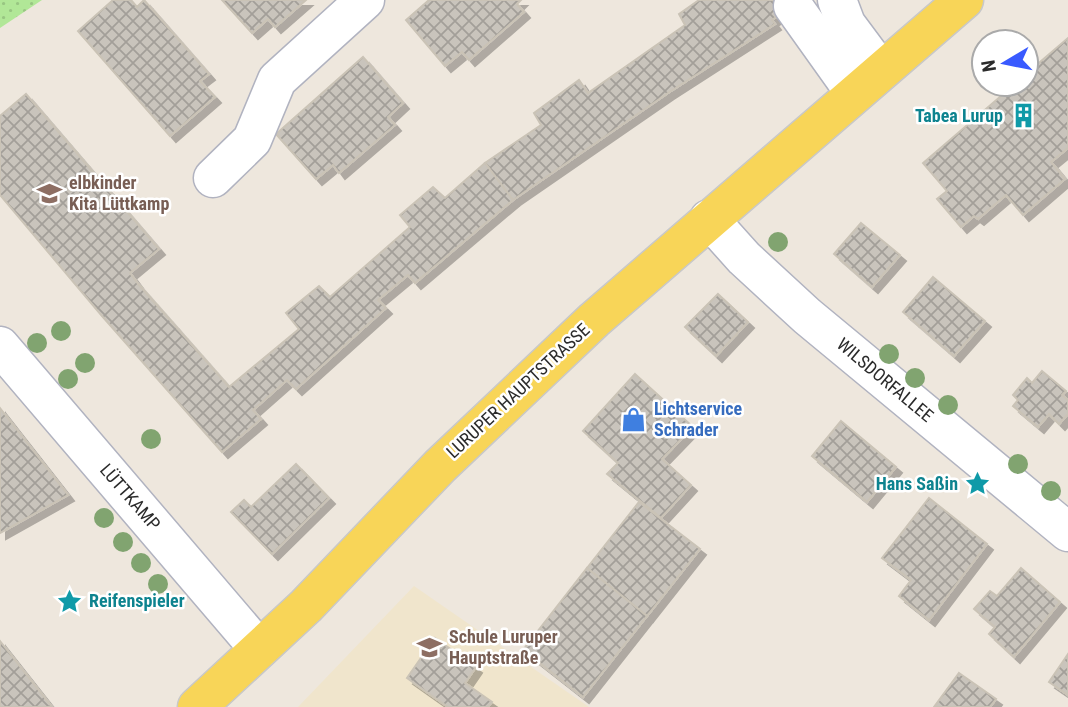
<svg xmlns="http://www.w3.org/2000/svg" width="1068" height="707" viewBox="0 0 1068 707" font-family="'Roboto Condensed',sans-serif">
  <style>
    .education { fill: #f0e5cc }
    .grass { fill: url(#grass-dots) }
    .building { fill: url(#building-cross-hatch); stroke: #cac3b6; stroke-width: 2; filter: url(#shadow) }
    .lines { fill: none; stroke-linecap: round; stroke-linejoin: round }
    .minor-casing { stroke: #b1b3c0; stroke-width: 41 }
    .major-casing { stroke: #c8c8c8; stroke-width: 41 }
    .minor { stroke: #fff; stroke-width: 38 }
    .major { stroke: #f8d558; stroke-width: 38 }
    .tree { fill: #81a470 }
    .labels { text-anchor: middle; stroke-width: 5; stroke-linejoin: round; paint-order: stroke }
    .culture-label { font-size: 18px; font-weight: bold; fill: #0d838f; stroke: #fff; text-anchor: end }
    .education-label { font-size: 18px; font-weight: bold; fill: #785e54; stroke: #fff; text-anchor: start }
    .street-label { font-size: 18px; fill: #2b2b2b; stroke: #fff }
    .shop-label { font-size: 18px; font-weight: bold; fill: #366cbe; stroke: #fff; text-anchor: start }
  </style>
  <defs>
    <pattern id="grass-dots" width="8" height="8" patternUnits="userSpaceOnUse" patternTransform="scale(1.75)"><rect width="8" height="8" fill="#b1e797"/><path d="M2 2h.1M6 6h.1" fill="none" stroke="#98c682" stroke-width="1.8" stroke-linecap="round"/></pattern>
    <pattern id="building-cross-hatch" width="8" height="8" patternUnits="userSpaceOnUse" patternTransform="scale(1.75)"><rect width="8" height="8" fill="#c9c4bc"/><path d="M0 0l8 8M0 8l8-8" fill="none" stroke="#a39f99"/></pattern>
    <filter id="shadow"><feDropShadow dx="6" dy="6" stdDeviation="0" flood-color="#0004"/></filter>
  </defs>
  <rect width="100%" height="100%" fill="#eee7dd"/>
  <!-- education -->
  <path class="education" d="M414,586L589,707H298Z"/>
  <!-- grass -->
  <path class="grass" d="M0,0H42L0,28Z"/>
  <!-- building -->
  <g class="building">
    <path d="M113,0H131L137,7L144,0L209,74L200,81L215,97L170,136L78,31Z"/>
    <path d="M222,0H306L275,27L268,19L252,33Z"/>
    <path d="M429,0H521L517,4L524,12L469,60L462,52L445,66L406,20Z"/>
    <path d="M699,0H801L772,20L775,24L668,93L513,200L485,163L541,125L534,113L579,80L588,93L685,25L679,14Z"/>
    <path d="M1068,38V148L1051,162L1065,179L1023,215L1006,195L978,219L974,216L961,227L937,199L947,191L923,163L1015,84H1026V74Z"/>
    <path d="M363,57L403,103L388,117L395,125L339,173L333,165L316,179L276,134Z"/>
    <path d="M26,94L159,249L130,273L139,285L229,387L299,329L286,313L319,286L330,297L410,227L400,215L433,187L445,198L485,163L513,200L415,283L408,275L378,300L386,308L296,389L287,380L253,410L261,419L222,452L102,316L0,195V116Z"/>
    <path d="M861,223L900,255L872,287L834,254Z"/>
    <path d="M933,277L985,321L954,356L903,312Z"/>
    <path d="M718,294L748,322L716,356L685,327Z"/>
    <path d="M1042,371L1066,391L1062,395L1068,400V414L1059,424L1049,414L1038,427L1013,406L1018,400L1013,395L1027,378L1032,383Z"/>
    <path d="M635,374L693,427L662,459L691,485L661,518L607,474L618,463L583,431Z"/>
    <path d="M0,408L68,495L0,533Z"/>
    <path d="M841,421L896,467L867,502L812,456Z"/>
    <path d="M296,464L329,498L272,554L231,512L244,500L251,507Z"/>
    <path d="M929,498L987,544L929,620L899,596L911,580L882,558Z"/>
    <path d="M639,502L700,549L647,616L587,568Z"/>
    <path d="M587,568L647,616L583,697L523,650Z"/>
    <path d="M1021,568L1060,602L1014,657L989,634L995,627L974,609L990,591L997,596Z"/>
    <path d="M435,638L476,667L465,683L492,702L488,707H448L407,678Z"/>
    <path d="M0,641L52,707H0Z"/>
    <path d="M1068,654V695L1049,682Z"/>
    <path d="M959,673L996,699L990,707H934Z"/>
  </g>
  <g class="lines">
    <defs>
      <g id="minor">
        <path d="M837,0L846,24L881,71"/>
        <path d="M793,6L855,93"/>
        <path d="M213,178L252,140L277,80L365,0"/>
        <path d="M709,219L744,258L807,316L1068,532"/>
        <path d="M0,346L259,649"/>
      </g>
      <path id="major" d="M197,707L306,606L440,466L594,320L964,0"/>
    </defs>
    <!-- minor casing -->
    <use href="#minor" class="minor-casing"/>
    <!-- major casing -->
    <use href="#major" class="major-casing"/>
    <!-- minor -->
    <use href="#minor" class="minor"/>
    <!-- major -->
    <use href="#major" class="major"/>
  </g>
  <!-- trees -->
  <g class="tree">
    <circle cx="778" cy="242" r="10"/>
    <circle cx="61" cy="331" r="10"/>
    <circle cx="37" cy="343" r="10"/>
    <circle cx="889" cy="354" r="10"/>
    <circle cx="85" cy="363" r="10"/>
    <circle cx="915" cy="378" r="10"/>
    <circle cx="68" cy="379" r="10"/>
    <circle cx="948" cy="405" r="10"/>
    <circle cx="151" cy="439" r="10"/>
    <circle cx="1018" cy="464" r="10"/>
    <circle cx="1051" cy="491" r="10"/>
    <circle cx="104" cy="518" r="10"/>
    <circle cx="123" cy="542" r="10"/>
    <circle cx="141" cy="563" r="10"/>
    <circle cx="158" cy="584" r="10"/>
  </g>
  <!-- icons -->
  <defs>
    <symbol id="building-bare" viewBox="-9 -9 18 18"><path d="M-4-6H4V6H1V3H-1V6H-4ZM-2.5-4.3h1.7v1.8h-1.7ZM.8-4.3h1.7v1.8H.8ZM-2.5-1h1.7V.8h-1.7ZM.8-1h1.7V.8H.8Z" fill="#0f9aa8" stroke="#fff" stroke-width="2.5" paint-order="stroke"/></symbol>
    <symbol id="school-bare" viewBox="-9 -9 18 18"><path d="M0-5L7-2L0 1L-7-2ZM-4 1L0 2.5L4 1V4Q0 6-4 4Z" fill="#8d6e63" stroke="#fff" stroke-width="2.5" paint-order="stroke"/></symbol>
    <symbol id="shop-bare" viewBox="-9 -9 18 18"><path d="M-5-2.5h2.3a2.7 3.5 0 0 1 5.4 0H5L5.5 6h-11ZM-1.5-2.5h3a1.5 2.3 0 0 0-3 0Z" fill="#3f7fe0" stroke="#fff" stroke-width="2.5" paint-order="stroke"/></symbol>
    <symbol id="sight-bare" viewBox="-9 -9 18 18"><path d="M0-6L1.8-2.2L6-1.7L2.9 1.2L3.7 5.4L0 3.3L-3.7 5.4L-2.9 1.2L-6-1.7L-1.8-2.2Z" fill="#0f9aa8" stroke="#fff" stroke-width="2.5" paint-order="stroke"/></symbol>
  </defs>
  <g fill-rule="evenodd">
    <use href="#building-bare" x="1006" y="98" width="35" height="35"/>
    <use href="#school-bare" x="32" y="176" width="35" height="35"/>
    <use href="#shop-bare" x="616" y="402" width="35" height="35"/>
    <use href="#sight-bare" x="960" y="466" width="35" height="35"/>
    <use href="#sight-bare" x="52" y="584" width="35" height="35"/>
    <use href="#school-bare" x="412" y="630" width="35" height="35"/>
  </g>
  <g class="labels">
    <!-- culture labels -->
    <g class="culture-label">
      <text x="1003" y="122">Tabea Lurup</text>
      <text x="958" y="490">Hans Saßin</text>
      <text x="89" y="607" text-anchor="start">Reifenspieler</text>
    </g>
    <!-- education labels -->
    <g class="education-label">
      <text x="69" y="189">elbkinder<tspan x="69" dy="21">Kita Lüttkamp</tspan></text>
      <text x="449" y="643">Schule Luruper<tspan x="449" dy="21">Hauptstraße</tspan></text>
    </g>
    <!-- street labels -->
    <g class="street-label">
      <text transform="translate(885 380) rotate(40)" y="6">WILSDORFALLEE</text>
      <text transform="translate(518 391) rotate(-43)" y="6">LURUPER HAUPTSTRASSE</text>
      <text transform="translate(130 497) rotate(49)" y="6">LÜTTKAMP</text>
    </g>
    <!-- shop labels -->
    <g class="shop-label">
      <text x="654" y="415">Lichtservice<tspan x="654" dy="21">Schrader</tspan></text>
    </g>
  </g>
  <!-- north arrow -->
  <g transform="translate(1005 63) rotate(260)"><circle r="33" fill="#ffffff" stroke="#aaaaaa" stroke-width="2"/>
  <path d="M0-5L12 26L0 18L-12 26Z" fill="#395aff"/>
  <text y="-10" font-size="19" font-weight="bold" text-anchor="middle" fill="#2b2b2b">N</text>
  </g>
</svg>
